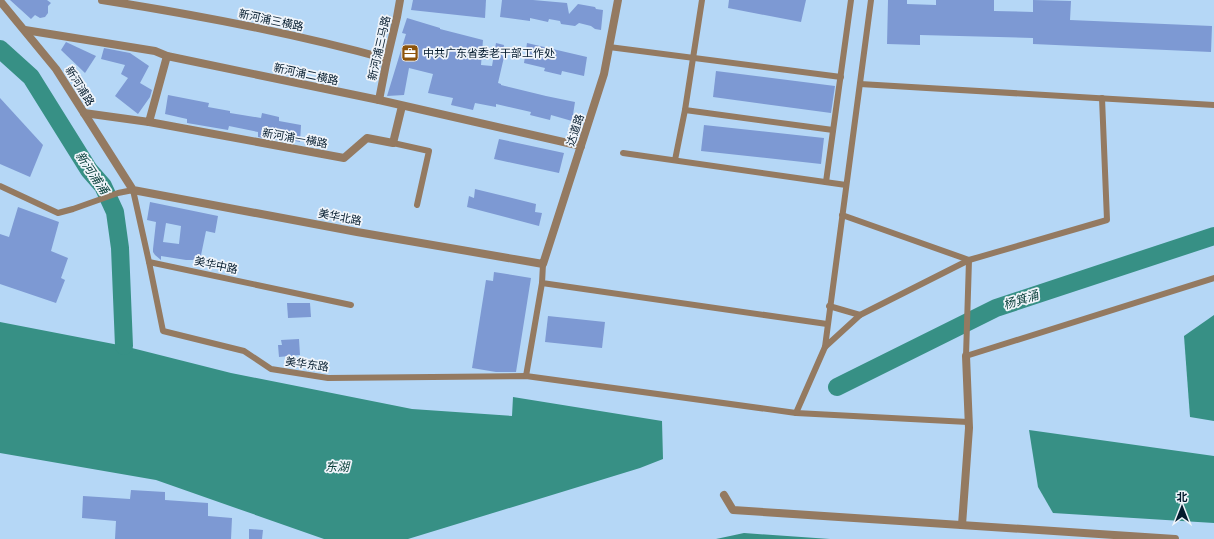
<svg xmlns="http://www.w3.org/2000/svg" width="1214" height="539" viewBox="0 0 1214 539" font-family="'Space Grotesk','Noto Sans SC',sans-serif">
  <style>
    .water { fill: #379085 }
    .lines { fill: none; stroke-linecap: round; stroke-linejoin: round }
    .river { stroke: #379085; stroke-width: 18 }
    .building { fill: #7d99d3; fill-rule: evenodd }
    .service { stroke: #947a61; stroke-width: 6 }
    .minor { stroke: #947a61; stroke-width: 8 }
    .labels { text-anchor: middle; stroke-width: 3.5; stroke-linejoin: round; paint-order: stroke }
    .street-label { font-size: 11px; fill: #041b2d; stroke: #eff4fa }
    .poi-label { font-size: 11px; fill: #041b2d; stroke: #eff4fa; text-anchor: start }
    .water-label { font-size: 12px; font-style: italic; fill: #0e433e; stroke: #eff4fa }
  </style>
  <rect width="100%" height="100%" fill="#b5d7f6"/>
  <!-- water -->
  <g class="water">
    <path d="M1214,315V421L1190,417L1184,336Z"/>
    <path d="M0,322L124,346L231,373L412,409L512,416L513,397L662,421L663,459L640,468L408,539H324L156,480L0,453Z"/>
    <path d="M1029,430L1214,456V523L1053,513L1038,487Z"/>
    <path d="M744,533L830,539H716Z"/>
  </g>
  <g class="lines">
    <!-- river -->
    <g class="river">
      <path d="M0,49L31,77L89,170L103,186L115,212L120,248L124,346"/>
      <path d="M837,387L996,308L1214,236"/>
    </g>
  </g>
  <!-- building -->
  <g class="building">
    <path d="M10,0H47L51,3L48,6V13L45,17L40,18L35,15L31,19Z"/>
    <path d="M413,0H486L485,18L411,10Z"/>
    <path d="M502,0H533L567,3L569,14L578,4L595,7L596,9L603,10L601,30L595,29L591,26L579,23L575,26L561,24L560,21L549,19L548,22L530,18V21L500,17Z"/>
    <path d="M729,0H806L801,22L728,8Z"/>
    <path d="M888,0H907V4L936,5V0H994V11L1033,12V0L1071,1L1070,20L1212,26L1211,52L1033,44V38L920,35V45L887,44Z"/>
    <path d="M407,18L440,28V29L483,40L481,65L492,66L496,43L504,45L502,56L504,57L498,83L501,84V85L546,96L575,102L572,121L551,115L550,120L530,115L531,112L496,104V107L475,103L473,110L451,105L453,98L428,93L433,74L409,68L404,95L387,96L406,34L402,33Z"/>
    <path d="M66,42L96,56L85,73L61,50Z"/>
    <path d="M527,43L587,57L584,76L562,71L561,75L544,71L545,68L524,63Z"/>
    <path d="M104,48L130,53L149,66L140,83L152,90L150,97L138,114L115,96L128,78L121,74L125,65L101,59Z"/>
    <path d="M716,71L835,86L831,113L713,97Z"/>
    <path d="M168,95L209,103L208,107L230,111V113L261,118L262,113L279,117V121L301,125L300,142L277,137L276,140L258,137V132L229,126L228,130L187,123V119L165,114Z"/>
    <path d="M0,98L43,145L30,177L0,164Z"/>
    <path d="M704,125L824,138L821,164L701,151Z"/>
    <path d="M499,139L564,153L559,173L494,159Z"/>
    <path d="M475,189L536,204L535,212L542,213L539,226L467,207L469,196L474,198Z"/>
    <path d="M150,202L218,216L215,233L206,231L200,260H186L161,256V260L155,255L153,252V249L156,222L147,220ZM166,223L181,226L179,244L163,242Z"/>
    <path d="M18,207L59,222L51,251L68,258L61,278L65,280L56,303L0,284V234L9,237Z"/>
    <path d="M494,272L531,278L516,372H496L472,368L486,280L493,281Z"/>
    <path d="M287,303H310L311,317L288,318Z"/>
    <path d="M548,316L605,322L602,348L545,342Z"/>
    <path d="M299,339L300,355L279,357L278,345H282L281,340Z"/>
    <path d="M131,490L165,492V500L208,503V516L232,518L231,539H115L116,521L82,518L83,496L130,499Z"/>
    <path d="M249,529L263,530L262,539H249Z"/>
  </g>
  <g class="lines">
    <!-- service -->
    <g class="service">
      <path d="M609,47L841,77"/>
      <path d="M860,84L1214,105"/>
      <path d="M685,110L833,130"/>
      <path d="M393,143L429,151L417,205"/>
      <path d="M623,153L846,185"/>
      <path d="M675,160L685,110L702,0"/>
      <path d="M826,182L851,0"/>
      <path d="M0,186L58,213L73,209L118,193L133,190L149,262L351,305"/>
      <path d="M842,215L969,260L966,356L1214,278"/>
      <path d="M149,262L163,331L244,351L271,369L328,378L526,376L796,413L968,422"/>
      <path d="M543,264L542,283L827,324"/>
      <path d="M829,306L860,315"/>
      <path d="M825,347L860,315L969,260L1107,220L1102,98"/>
      <path d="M526,376L542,283"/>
      <path d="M796,413L825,347L871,0"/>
    </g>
    <!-- minor -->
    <g class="minor">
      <path d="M102,0C198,15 293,33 387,59"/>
      <path d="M0,1L56,69L133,190L357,232L543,264L604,74L618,0"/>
      <path d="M25,30L155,51L167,56L379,100L581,146"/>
      <path d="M379,100L387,59L397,17L400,0"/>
      <path d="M84,113L149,122L167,56"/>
      <path d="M149,122L344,158L367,138L393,143L402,106"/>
      <path d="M724,495L733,510L1175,539"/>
      <path d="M962,525L969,428L966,356"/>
    </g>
  </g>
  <!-- icons -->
  <defs>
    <symbol id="office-square" viewBox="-11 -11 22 22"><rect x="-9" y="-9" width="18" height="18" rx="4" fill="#8d540c" stroke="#eff4fa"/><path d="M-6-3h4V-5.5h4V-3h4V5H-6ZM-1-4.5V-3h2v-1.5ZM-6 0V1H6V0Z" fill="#fff"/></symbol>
  </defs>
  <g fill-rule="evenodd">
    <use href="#office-square" x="400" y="43" width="20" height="20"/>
  </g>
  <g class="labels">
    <!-- street labels -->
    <g class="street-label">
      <text transform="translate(271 20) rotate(12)" y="4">新河浦三横路</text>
      <text transform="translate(379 48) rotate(-77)" y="4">新河浦三马路</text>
      <text transform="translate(306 74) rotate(12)" y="4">新河浦二横路</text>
      <text transform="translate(80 86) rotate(58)" y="4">新河浦路</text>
      <text transform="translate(575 130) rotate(-72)" y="4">达道路</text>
      <text transform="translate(295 138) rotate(10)" y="4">新河浦一横路</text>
      <text transform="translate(340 217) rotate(11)" y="4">美华北路</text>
      <text transform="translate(216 265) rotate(12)" y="4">美华中路</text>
      <text transform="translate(307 364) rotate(8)" y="4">美华东路</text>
    </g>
    <!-- poi labels -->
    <g class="poi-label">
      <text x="423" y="57">中共广东省委老干部工作处</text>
    </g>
    <!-- water labels -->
    <g class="water-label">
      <text transform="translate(92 173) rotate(56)" y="4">新河浦涌</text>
      <text transform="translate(1021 300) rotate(-18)" y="4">杨箕涌</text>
      <text x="337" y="471">东湖</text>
    </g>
  </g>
  <!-- north arrow -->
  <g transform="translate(1182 507)" stroke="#eff4fa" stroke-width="3" paint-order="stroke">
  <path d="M0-3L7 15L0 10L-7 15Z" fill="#041b2d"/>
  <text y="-6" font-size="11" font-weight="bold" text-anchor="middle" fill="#041b2d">北</text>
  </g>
</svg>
